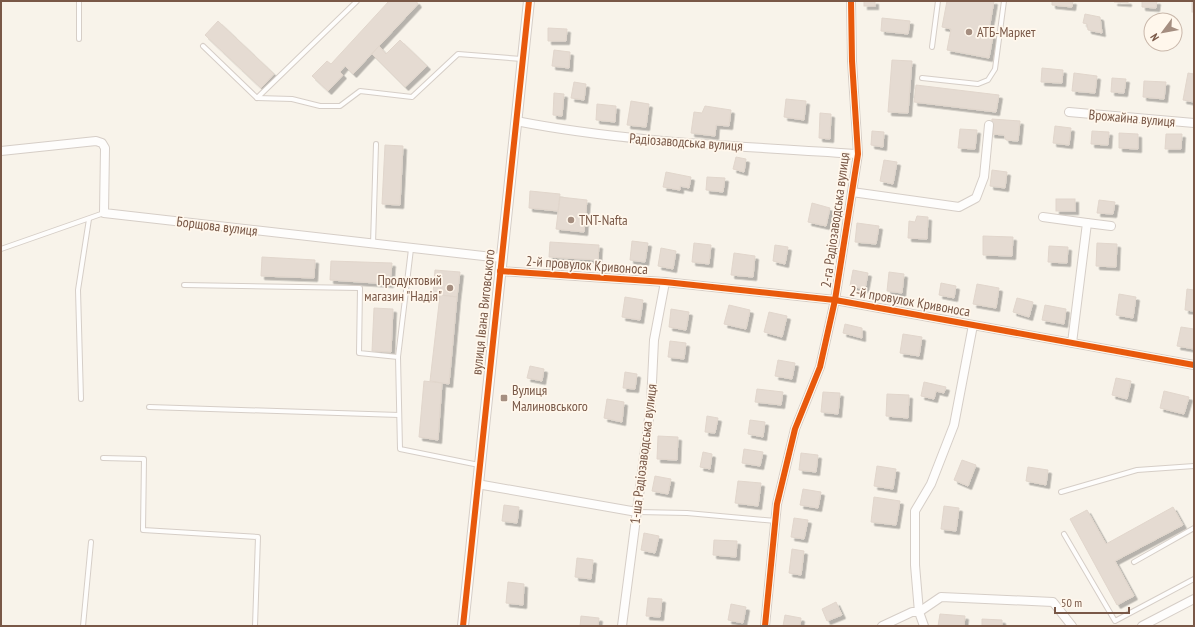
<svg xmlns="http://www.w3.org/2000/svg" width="1195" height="627" viewBox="0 0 1195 627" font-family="'PT Sans Narrow',sans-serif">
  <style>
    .building { fill: #e5dbd2; stroke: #e1d6cc; filter: url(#shadow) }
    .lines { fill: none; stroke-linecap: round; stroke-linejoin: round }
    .service-casing { stroke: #d6cec7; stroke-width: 6 }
    .minor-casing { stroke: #d6cec7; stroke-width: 10 }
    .tertiary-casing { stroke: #d6cec7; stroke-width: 12 }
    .service { stroke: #fefdfc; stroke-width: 4 }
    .minor { stroke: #fefdfc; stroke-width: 8 }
    .tertiary { stroke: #fefdfc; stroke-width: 10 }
    .cycleway-casing { stroke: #fff7ec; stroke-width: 8 }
    .cycleway { stroke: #e8590c; stroke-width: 6 }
    .poi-dot { fill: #a58e80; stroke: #fff7ec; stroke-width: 1.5 }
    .labels { text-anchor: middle; stroke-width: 3.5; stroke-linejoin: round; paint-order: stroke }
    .poi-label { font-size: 14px; fill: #795847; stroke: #fff7ec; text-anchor: start }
    .street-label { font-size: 14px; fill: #795847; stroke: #fff7ec }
  </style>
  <defs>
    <filter id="shadow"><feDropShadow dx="3.5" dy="3.5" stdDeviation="0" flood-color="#0004"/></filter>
  </defs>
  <rect width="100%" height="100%" fill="#f8f3ea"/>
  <!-- building -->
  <g class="building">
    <path d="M389,1H416L418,4L353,74L345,66L340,72L343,75L328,91L312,76L327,61L331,64Z"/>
    <rect x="864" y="1" width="11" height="5"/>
    <path d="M947,1H994L988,35L993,36L989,58L947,50L951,29L942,27Z"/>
    <path d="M1052,1H1073L1072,7L1052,5Z"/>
    <path d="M1114,1H1128V3L1114,2Z"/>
    <path d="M1142,1H1157L1156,8L1142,7Z"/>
    <rect x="1192" y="1" width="2" height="11"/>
    <path d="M1085,14L1100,17L1102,33L1088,30L1087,24L1083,23Z"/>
    <path d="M882,18L910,21L908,34L881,31Z"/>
    <path d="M218,21L274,74L261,88L205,35Z"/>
    <path d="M548,28L567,29L566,41H548Z"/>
    <path d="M400,40L427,66L405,87L372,54L379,46L386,54Z"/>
    <path d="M554,50L570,52L569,68L552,66Z"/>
    <path d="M892,60L912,61L908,113L888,112Z"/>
    <path d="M1042,68L1063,70L1062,83L1041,82Z"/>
    <path d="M1074,73L1097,76L1095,93L1072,91Z"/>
    <path d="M1188,73L1194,74V102L1183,100Z"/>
    <path d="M1112,78L1126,79L1124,93L1111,92Z"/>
    <path d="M1144,81L1166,82L1164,99L1143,97Z"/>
    <path d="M574,82L586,84L584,100L571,98Z"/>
    <path d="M916,85L999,95L996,112L914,102Z"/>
    <path d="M554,93L564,94L562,116L553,115Z"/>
    <path d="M786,99L806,101L804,120L784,117Z"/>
    <path d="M631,101L649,104L646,127L627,125Z"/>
    <path d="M597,104L616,106L615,122L596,120Z"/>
    <path d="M705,106L731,110L729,126L716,125L715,136L691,133L694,112L702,113Z"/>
    <path d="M820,113L831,114L830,139L819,138Z"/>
    <path d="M992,119L1020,121L1018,141L1006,140L1004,135L991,134Z"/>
    <path d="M1055,126L1071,128L1069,145L1053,143Z"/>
    <path d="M960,129L977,130L975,149L958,148Z"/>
    <path d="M872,131L884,132L883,147L871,145Z"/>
    <path d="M1092,131L1109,132L1108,145L1091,144Z"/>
    <path d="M1119,133L1138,134V149L1119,148Z"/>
    <path d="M1166,134H1182L1181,149H1165Z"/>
    <path d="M385,145L403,146L400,205L382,204Z"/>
    <path d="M736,157L746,159L744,172L733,169Z"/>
    <path d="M884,160L897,162L893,184L880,181Z"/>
    <path d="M992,170L1007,172L1005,188L990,186Z"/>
    <path d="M666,172L691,177L689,188L680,186V190L663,187Z"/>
    <path d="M707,177L725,178L723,192L706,190Z"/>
    <path d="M530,191L560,194L558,211L529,208Z"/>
    <path d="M560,197L587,200L584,232L556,229Z"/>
    <rect x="1056" y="199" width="19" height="12"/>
    <path d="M1099,200L1115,202L1113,214L1097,213Z"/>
    <path d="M812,203L830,208L826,226L808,222Z"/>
    <path d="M917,216L928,217L927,239L908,238L909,221L915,222Z"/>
    <path d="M857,223L879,226L876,244L855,242Z"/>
    <path d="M983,236L1013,237L1012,256L983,255Z"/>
    <path d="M632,241L648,243L645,262L630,260Z"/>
    <path d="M550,242L599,245L598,260L549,257Z"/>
    <path d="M694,243L711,245L709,264L692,262Z"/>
    <path d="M1097,243L1117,244L1116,267L1096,266Z"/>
    <path d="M775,245L788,247L785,264L773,261Z"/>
    <path d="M1049,246L1068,247L1067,263L1048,262Z"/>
    <path d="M661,248L676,251L673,269L658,266Z"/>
    <path d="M734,253L755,256L753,277L731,275Z"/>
    <path d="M262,257L315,260L314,278L261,276Z"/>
    <path d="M331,261L392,263L390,284L330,280Z"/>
    <path d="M435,270L460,272L457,297L433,294Z"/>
    <path d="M853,270L868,273L865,289L850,286Z"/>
    <path d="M889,272L904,274L902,293L887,291Z"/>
    <path d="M941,283L956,286L954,298L939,295Z"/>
    <path d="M977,284L999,288L996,308L973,304Z"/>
    <path d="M1187,289L1194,290V311L1185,310Z"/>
    <path d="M1119,294L1136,297L1133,318L1116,315Z"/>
    <path d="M440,295L457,297L449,384L430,381Z"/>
    <path d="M625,297L643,300L640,320L622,317Z"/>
    <path d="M1017,298L1033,302L1029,317L1013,312Z"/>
    <path d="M729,305L750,310L746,329L724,324Z"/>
    <path d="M1045,305L1066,309L1064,324L1042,320Z"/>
    <path d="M374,308L393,309L391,352L372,351Z"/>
    <path d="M671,309L689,312L686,330L669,327Z"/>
    <path d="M769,312L787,316L782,337L764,332Z"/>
    <path d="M845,324L862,328V338L843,333Z"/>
    <path d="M1181,327L1194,329V349L1177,346Z"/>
    <path d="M903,334L922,337L919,356L900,353Z"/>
    <path d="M670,341L686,343L684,359L668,357Z"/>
    <path d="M778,360L795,363L792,379L775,376Z"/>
    <path d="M530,366L544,369L542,381L527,378Z"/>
    <path d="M625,372L637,374L635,389L623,388Z"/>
    <path d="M1116,378L1131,381L1127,399L1112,395Z"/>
    <path d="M424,381L442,383L438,440L419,437Z"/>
    <path d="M924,382L946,387L944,393L936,391L934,399L921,396Z"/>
    <path d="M757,389L783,392L781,405L755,402Z"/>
    <path d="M1164,391L1189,397L1184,414L1160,408Z"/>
    <path d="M823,392L840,393L838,414L821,412Z"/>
    <path d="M887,394L909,395L908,418L886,416Z"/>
    <path d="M607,399L624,402L622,422L604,418Z"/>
    <path d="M707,416L718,418L715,433L705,432Z"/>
    <path d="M750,420L765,422L763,437L748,434Z"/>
    <path d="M658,436L678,437L677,460L657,459Z"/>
    <path d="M744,449L763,452L760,466L742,463Z"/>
    <path d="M703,452L712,454L710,469L700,467Z"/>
    <path d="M801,453L818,455L816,472L799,470Z"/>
    <path d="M962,460L976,465L968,486L954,480Z"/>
    <path d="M877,466L896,469L893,489L874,486Z"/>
    <path d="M1028,467L1048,470L1046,485L1026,481Z"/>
    <path d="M655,476L671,479L668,494L652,491Z"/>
    <path d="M738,481L761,483L758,506L735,503Z"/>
    <path d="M803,489L821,492L818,508L800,505Z"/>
    <path d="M874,497L900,501L896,525L871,522Z"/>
    <path d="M504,505L519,507L517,523L502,521Z"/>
    <path d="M944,506L959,508L956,531L941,529Z"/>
    <path d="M1173,507L1183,525L1115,561L1134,596L1117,605L1070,519L1087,510L1106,544Z"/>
    <path d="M794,518L808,520L804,539L791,537Z"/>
    <path d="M644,533L659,536L655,553L641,550Z"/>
    <path d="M714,540L737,541L736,557L713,555Z"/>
    <path d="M792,549L804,551L801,575L789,573Z"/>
    <path d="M577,558L593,560L591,579L575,577Z"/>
    <path d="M508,582L524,584L523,605L506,603Z"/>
    <path d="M648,598L662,599L660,617L646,616Z"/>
    <path d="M836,602L842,615L827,621L822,609Z"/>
    <path d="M731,604L746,607L743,623L728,620Z"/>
    <path d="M940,614L965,616L964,626H938Z"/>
    <path d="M785,615L801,618L800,626H783Z"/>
    <path d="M581,616L599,618L598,626H580Z"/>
    <path d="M982,619L1002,620V626H982Z"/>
  </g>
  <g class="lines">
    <defs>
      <g id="service">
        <path d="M79,39V1"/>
        <path d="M203,46L257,98L357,1"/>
        <path d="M932,47L938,1"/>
        <path d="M922,78L978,84L988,80L995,69L1004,1"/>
        <path d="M257,98L292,99L320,106H340L360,91L412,97L458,54L522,59"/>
        <path d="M373,244L376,144"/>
        <path d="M1,249L104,213"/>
        <path d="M184,285L360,288L359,353L398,357L400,449L479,465"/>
        <path d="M398,357L411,249"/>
        <path d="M81,399L78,290L89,219"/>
        <path d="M149,407L399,415"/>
        <path d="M103,458L144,459L143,530L258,537L255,626"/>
        <path d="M1061,492L1137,470L1194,466"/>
        <path d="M637,512L687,513L776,521"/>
        <path d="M1064,534L1115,621L1194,579"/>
        <path d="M1134,562L1194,528"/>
        <path d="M83,626L91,542"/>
      </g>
      <g id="minor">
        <path d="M1069,112L1194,123"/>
        <path d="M516,121C628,143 744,146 858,154"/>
        <path d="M1,151L96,141L102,143L105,148L104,213L501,258"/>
        <path d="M852,192L959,207L976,198L984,177L989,125"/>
        <path d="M1043,217L1087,223L1072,343"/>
        <path d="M1087,223L1111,226"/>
        <path d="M500,271L665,282L835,300L1194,365"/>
        <path d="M477,484L637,512"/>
        <path d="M919,612L941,597L1053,602L1072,626"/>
        <path d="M622,626L651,403L654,340L665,282"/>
        <path d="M765,626L777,504L795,429L820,367L835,300L858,154L852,61L851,1"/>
        <path d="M882,626L912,612H919"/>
        <path d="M924,626L919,612L915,565V511L931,484L954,425L973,325"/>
        <path d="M1142,626L1194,599"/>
      </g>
      <path id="tertiary" d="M463,626L529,1"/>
    </defs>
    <!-- service casing -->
    <use href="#service" class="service-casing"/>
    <!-- minor casing -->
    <use href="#minor" class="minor-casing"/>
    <!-- tertiary casing -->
    <use href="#tertiary" class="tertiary-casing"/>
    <!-- service -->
    <use href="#service" class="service"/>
    <!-- minor -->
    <use href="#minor" class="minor"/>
    <!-- tertiary -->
    <use href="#tertiary" class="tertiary"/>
    <defs>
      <g id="cycleway">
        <path d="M500,271L665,282L835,300L1194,365"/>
        <path d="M463,626L529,1"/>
        <path d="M765,626L777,504L795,429L820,367L835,300L858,154L852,61L851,1"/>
      </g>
    </defs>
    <!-- cycleway casing -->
    <use href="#cycleway" class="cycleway-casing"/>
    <!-- cycleway -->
    <use href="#cycleway" class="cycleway"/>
  </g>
  <!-- markers -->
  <g class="poi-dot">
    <circle cx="969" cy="32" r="4"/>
    <circle cx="571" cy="220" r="4"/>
    <circle cx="450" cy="288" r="4"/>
    <rect x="500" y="394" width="8" height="8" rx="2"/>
  </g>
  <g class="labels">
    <!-- poi labels -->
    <g class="poi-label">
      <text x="977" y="37">АТБ-Маркет</text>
      <text x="579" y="225">TNT-Nafta</text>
      <text x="442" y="285" text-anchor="end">Продуктовий<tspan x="442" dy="16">магазин "Надія"</tspan></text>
      <text x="512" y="395">Вулиця<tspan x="512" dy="16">Малиновського</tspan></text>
    </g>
    <!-- street labels -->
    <g class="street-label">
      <text transform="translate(1132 118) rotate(5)" y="5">Врожайна вулиця</text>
      <text transform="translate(686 142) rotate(4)" y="5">Радіозаводська вулиця</text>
      <text transform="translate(835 220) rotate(-82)" y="5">2-га Радіозаводська вулиця</text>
      <text transform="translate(217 226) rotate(7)" y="5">Борщова вулиця</text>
      <text transform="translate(587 265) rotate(4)" y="5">2-й провулок Кривоноса</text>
      <text transform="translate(910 301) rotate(10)" y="5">2-й провулок Кривоноса</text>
      <text transform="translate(483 312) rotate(-84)" y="5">вулиця Івана Виговського</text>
      <text transform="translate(643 454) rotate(-83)" y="5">1-ша Радіозаводська вулиця</text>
    </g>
  </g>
  <!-- border -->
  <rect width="1195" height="627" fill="none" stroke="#795847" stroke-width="4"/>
  <!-- north arrow -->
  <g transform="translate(1163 32) rotate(238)"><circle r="19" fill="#fff7ec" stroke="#c9b7aa"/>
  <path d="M0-3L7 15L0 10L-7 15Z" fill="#a58e80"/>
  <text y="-6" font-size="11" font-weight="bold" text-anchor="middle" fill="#795847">N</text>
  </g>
  <!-- scale -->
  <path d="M1055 607v6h74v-6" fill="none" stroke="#795847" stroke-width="2"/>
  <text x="1061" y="607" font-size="12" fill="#795847" stroke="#fff7ec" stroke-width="3" paint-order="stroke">50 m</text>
</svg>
